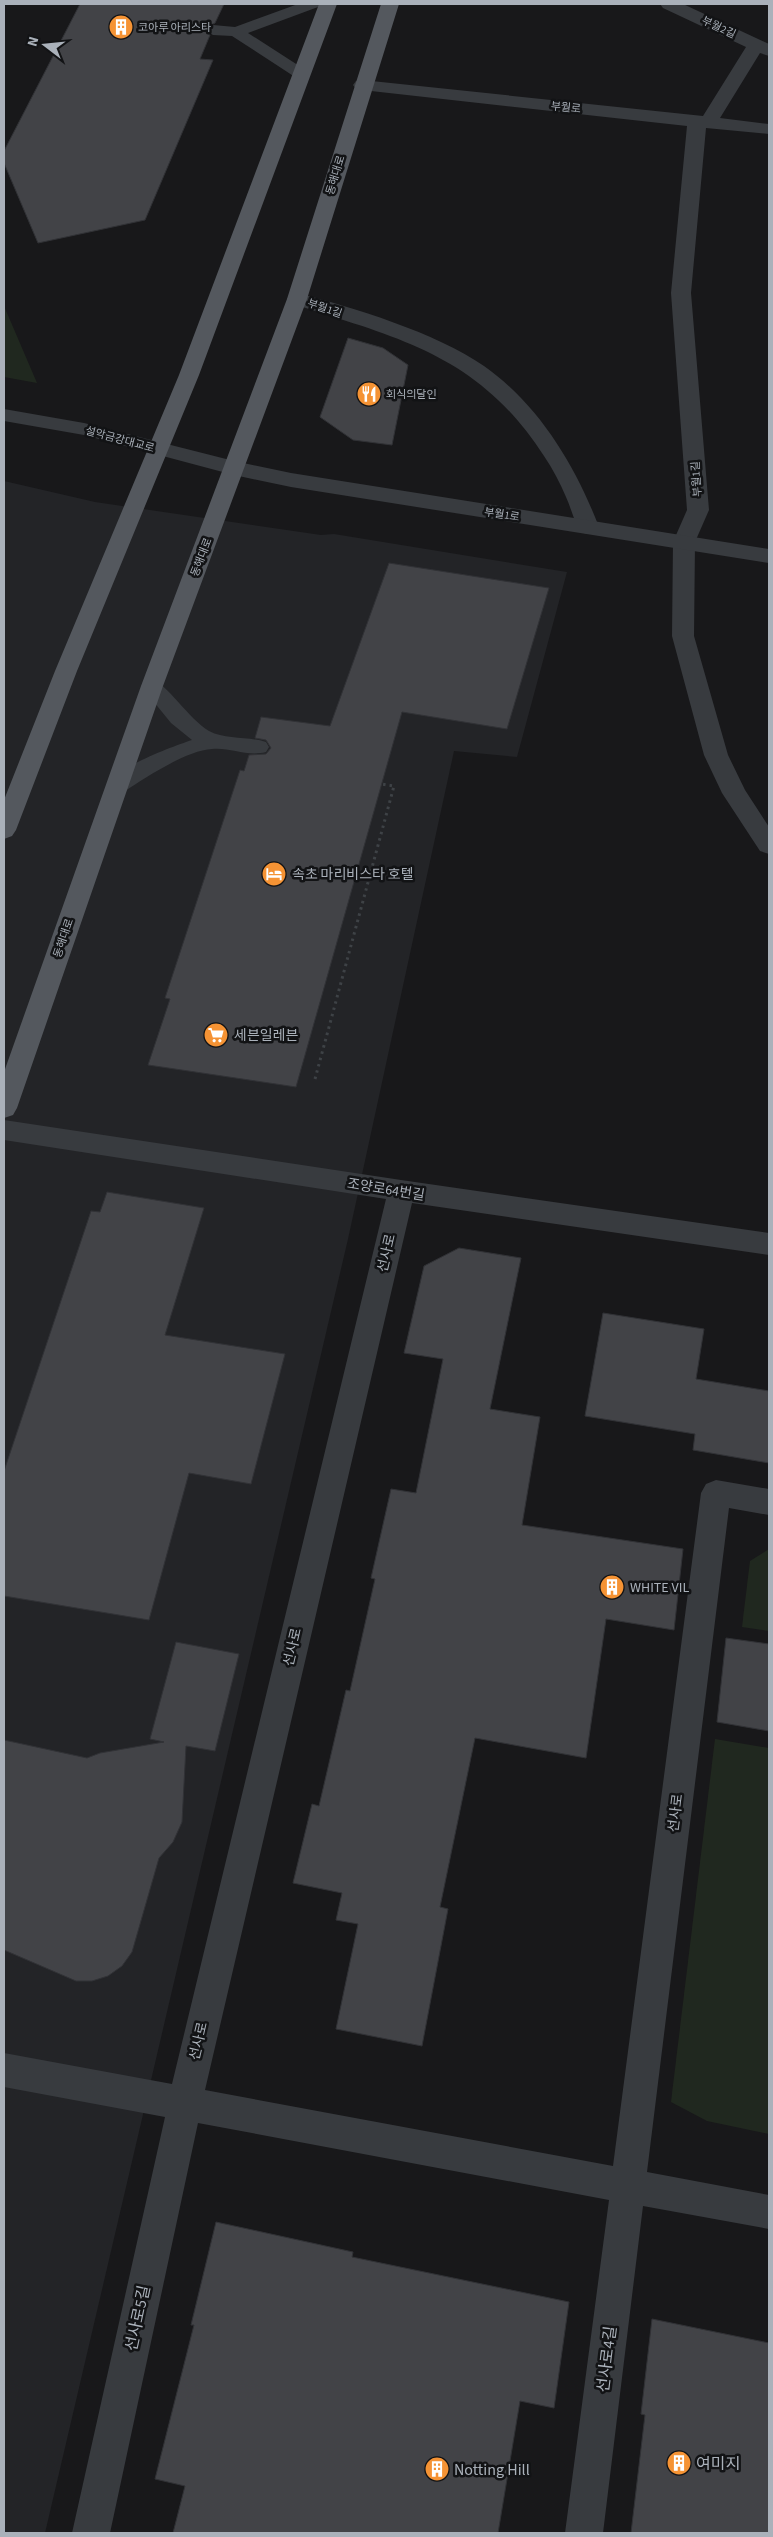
<svg xmlns="http://www.w3.org/2000/svg" width="773" height="2537" viewBox="0 0 773 2537" font-family="'Source Sans 3','Noto Sans KR',sans-serif">
  <style>
    .built { fill: #232427 }
    .green { fill: #20281f }
    .building { fill: #424347; stroke: #313236 }
    .lines { fill: none; stroke-linecap: round; stroke-linejoin: round }
    .path { stroke: #3e4246; stroke-width: 3; stroke-dasharray: 2.5 4; stroke-linecap: butt }
    .service { fill: #383b3f; fill-rule: evenodd }
    .minor { fill: #383b3f; fill-rule: evenodd }
    .tertiary { fill: #383b3f; fill-rule: evenodd }
    .primary { fill: #54585e; fill-rule: evenodd }
    .labels { text-anchor: middle; stroke-width: 5; stroke-linejoin: round; paint-order: stroke }
    .far-poi-label { font-size: 11px; fill: #aab1ba; stroke: #121315; text-anchor: start }
    .far-street-label { font-size: 11px; fill: #aab1ba; stroke: #121315 }
    .poi-label { font-size: 14px; fill: #aab1ba; stroke: #121315; text-anchor: start }
    .street-label { font-size: 14px; fill: #aab1ba; stroke: #121315 }
    .near-street-label { font-size: 16px; fill: #aab1ba; stroke: #121315 }
    .near-poi-label { font-size: 16px; fill: #aab1ba; stroke: #121315; text-anchor: start }
  </style>
  <rect width="100%" height="100%" fill="#18181a"/>
  <!-- built -->
  <path class="built" d="M4,481L95,502L321,535L334,534L567,572L517,757L454,751L348,1239L45,2533H4Z"/>
  <!-- green -->
  <g class="green">
    <path d="M4,306L37,383L4,377Z"/>
    <path d="M769,1549V1631L742,1627L750,1561Z"/>
    <path d="M715,1739L769,1748V2134L707,2121L671,2102Z"/>
  </g>
  <!-- building -->
  <g class="building">
    <path d="M80,4H224L215,23L203,29L210,35L200,59L213,60L145,220L38,243L4,163V151Z"/>
    <path d="M348,338L383,348L408,365L392,445L353,440L320,417Z"/>
    <path d="M389,563L549,588L507,729L402,712L296,1087L148,1065L170,999L165,998L240,770L244,771L249,755L266,754L271,748L266,740L255,738L261,717L330,726Z"/>
    <path d="M107,1192L204,1208L165,1335L285,1354L251,1484L189,1473L149,1620L4,1596V1471L91,1211L100,1212Z"/>
    <path d="M459,1248L521,1258L490,1409L540,1417L522,1525L683,1549L674,1630L606,1619L586,1758L475,1738L440,1907L448,1909L422,2046L336,2029L358,1924L336,1920L342,1893L293,1883L312,1804L319,1806L346,1690L350,1691L375,1579L371,1578L391,1489L416,1493L443,1359L404,1353L424,1266Z"/>
    <path d="M603,1313L704,1329L696,1379L769,1391V1463L693,1450L695,1434L585,1416Z"/>
    <path d="M726,1638L769,1644V1731L717,1722Z"/>
    <path d="M176,1642L239,1654L215,1751L186,1746L182,1822L173,1842L159,1858L132,1952L122,1966L108,1976L92,1981H76L4,1950V1740L87,1758L100,1753L164,1742L150,1739Z"/>
    <path d="M216,2222L353,2252L352,2257L569,2302L554,2408L520,2401L498,2533H173L185,2486L155,2479L194,2325H191Z"/>
    <path d="M652,2319L769,2343V2533H631L645,2415L641,2414Z"/>
  </g>
  <g class="lines">
    <!-- path -->
    <path class="path" d="M315,1079L394,786L381,784"/>
    <!-- service -->
    <g class="service">
      <path d="M298,4H320L318,7L248,33L307,71L309,74L307,77H295L232,36L213,35L205,30L213,25L235,27Z"/>
      <path d="M152,679C166,683 189,719 209,731C226,740 247,736 266,742L269,747L266,752C247,757 230,747 212,749C187,750 145,778 125,791L117,794L109,791L106,786C117,767 171,747 192,740L171,723L145,691L142,686L145,681Z"/>
    </g>
    <!-- minor -->
    <g class="minor">
      <path d="M660,4H683L769,44V56L760,53L720,118L769,124V134L706,128L691,293L709,510L695,542L694,636L728,755L745,790L769,827V854L760,851L722,793L704,755L672,636L673,542L687,510L671,293L687,126L362,90L356,89L353,85L356,81L362,80L703,116L746,47L663,8Z"/>
      <path d="M297,293C352,307 437,333 484,366C539,405 575,465 599,527L596,532L588,534L580,532C574,521 571,508 566,497C560,483 553,469 544,456C478,354 398,338 290,303L287,299L290,295Z"/>
      <path d="M4,1120L401,1180L769,1233V1255L412,1203L205,2090L613,2166L701,1493L706,1484L716,1480L769,1489V1515L729,1508L647,2172L769,2195V2229L643,2206L603,2533H565L609,2200L198,2123L110,2533H72L165,2117L4,2087V2053L172,2084L386,1199L4,1140Z"/>
    </g>
    <!-- tertiary -->
    <path class="tertiary" d="M4,409L84,423L234,461L291,473L769,549V563L291,487L234,475L84,435L4,421Z"/>
    <!-- primary -->
    <g class="primary">
      <path d="M319,4H337L199,375L77,671L16,830L12,836L4,839V800L55,671L179,375Z"/>
      <path d="M381,4H399L307,299L163,686L17,1108L13,1115L4,1118V1072L141,686L287,299Z"/>
    </g>
  </g>
  <!-- icons -->
  <defs>
    <symbol id="building-disc" viewBox="-11 -11 22 22"><circle r="9.5" fill="#f59334" stroke="#121315"/><path d="M-4-6H4V6H1V3H-1V6H-4ZM-2.5-4.3h1.7v1.8h-1.7ZM.8-4.3h1.7v1.8H.8ZM-2.5-1h1.7V.8h-1.7ZM.8-1h1.7V.8H.8Z" fill="#fff"/></symbol>
    <symbol id="restaurant-disc" viewBox="-11 -11 22 22"><circle r="9.5" fill="#f59334" stroke="#121315"/><path d="M-5-6h1v4h1v-4h1v4h1v-4h1v5L-1.5 .5V6h-2V.5L-5-1ZM5-6V6H3V1.5H1.5Q1.5-4 5-6Z" fill="#fff"/></symbol>
    <symbol id="hotel-disc" viewBox="-11 -11 22 22"><circle r="9.5" fill="#f59334" stroke="#121315"/><path d="M-6-4.5h1.5V1H6V5H4.5V3h-9V5H-6ZM-4 0a1.8 1.8 0 1 1 3.6 0ZM.5 0V-2.5h3Q6-2.5 6 0Z" fill="#fff"/></symbol>
    <symbol id="supermarket-disc" viewBox="-11 -11 22 22"><circle r="9.5" fill="#f59334" stroke="#121315"/><path d="M-6-5.5h2.5l.6 2H6L4.5 2H-2.5L-4.4-4H-6ZM-1.5 3.2a1.3 1.3 0 1 0 .1 0ZM3 3.2a1.3 1.3 0 1 0 .1 0Z" fill="#fff"/></symbol>
  </defs>
  <g fill-rule="evenodd">
    <use href="#building-disc" x="107" y="13" width="28" height="28"/>
    <use href="#restaurant-disc" x="355" y="380" width="28" height="28"/>
    <use href="#hotel-disc" x="260" y="860" width="28" height="28"/>
    <use href="#supermarket-disc" x="202" y="1021" width="28" height="28"/>
    <use href="#building-disc" x="598" y="1573" width="28" height="28"/>
    <use href="#building-disc" x="665" y="2449" width="28" height="28"/>
    <use href="#building-disc" x="423" y="2455" width="28" height="28"/>
  </g>
  <g class="labels">
    <!-- far-poi labels -->
    <g class="far-poi-label">
      <text x="138" y="31">코아루 아리스타</text>
      <text x="386" y="398">회식의달인</text>
    </g>
    <!-- far-street labels -->
    <g class="far-street-label">
      <text transform="translate(719 27) rotate(25)" y="4">부월2길</text>
      <text transform="translate(566 107) rotate(6)" y="4">부월로</text>
      <text transform="translate(335 175) rotate(-73)" y="4">동해대로</text>
      <text transform="translate(325 308) rotate(19)" y="4">부월1길</text>
      <text transform="translate(120 439) rotate(15)" y="4">설악금강대교로</text>
      <text transform="translate(696 479) rotate(-94)" y="4">부월1길</text>
      <text transform="translate(502 514) rotate(9)" y="4">부월1로</text>
      <text transform="translate(201 557) rotate(-69)" y="4">동해대로</text>
      <text transform="translate(63 938) rotate(-71)" y="4">동해대로</text>
    </g>
    <!-- poi labels -->
    <g class="poi-label">
      <text x="292" y="879">속초 마리비스타 호텔</text>
      <text x="234" y="1040">세븐일레븐</text>
      <text x="630" y="1592">WHITE VIL</text>
    </g>
    <!-- street labels -->
    <g class="street-label">
      <text transform="translate(386 1189) rotate(9)" y="5">조양로64번길</text>
      <text transform="translate(386 1253) rotate(-77)" y="5">선사로</text>
      <text transform="translate(292 1647) rotate(-77)" y="5">선사로</text>
      <text transform="translate(675 1813) rotate(-83)" y="5">선사로</text>
      <text transform="translate(198 2041) rotate(-77)" y="5">선사로</text>
    </g>
    <!-- near-street labels -->
    <g class="near-street-label">
      <text transform="translate(137 2318) rotate(-78)" y="6">선사로5길</text>
      <text transform="translate(606 2359) rotate(-83)" y="6">선사로4길</text>
    </g>
    <!-- near-poi labels -->
    <g class="near-poi-label">
      <text x="696" y="2469">여미지</text>
      <text x="454" y="2475">Notting Hill</text>
    </g>
  </g>
  <!-- border -->
  <rect width="773" height="2537" fill="none" stroke="#aab1ba" stroke-width="10"/>
  <!-- north arrow -->
  <g transform="translate(45 45) rotate(286)" stroke="#121315" stroke-width="4" paint-order="stroke">
  <path d="M0-4L9 19L0 12L-9 19Z" fill="#aab1ba"/>
  <text y="-8" font-size="14" font-weight="bold" text-anchor="middle" fill="#aab1ba">N</text>
  </g>
</svg>
